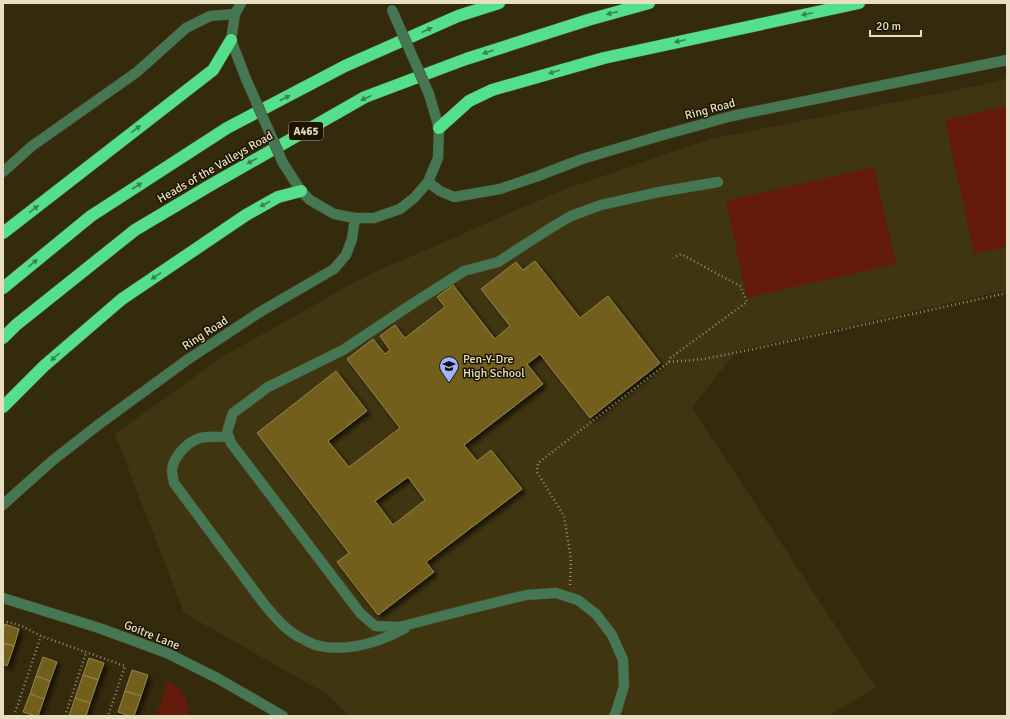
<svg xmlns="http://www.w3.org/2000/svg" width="1010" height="719" viewBox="0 0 1010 719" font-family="Signika,sans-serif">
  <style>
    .built { fill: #3f3511 }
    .green { fill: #641b0c }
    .building { fill: #725f1c; stroke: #97854b; fill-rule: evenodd; filter: url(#shadow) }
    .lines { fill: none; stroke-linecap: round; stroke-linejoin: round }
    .minor-casing { stroke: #514829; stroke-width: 11 }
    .highway-casing { stroke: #514829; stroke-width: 13 }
    .path { stroke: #968d6f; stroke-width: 2.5; stroke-dasharray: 1 3; stroke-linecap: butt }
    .minor { stroke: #457755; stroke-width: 10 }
    .highway { stroke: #54df8a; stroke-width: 12 }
    .minor-bridge-casing { stroke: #514829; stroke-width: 11; stroke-linecap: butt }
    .minor-bridge { stroke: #457755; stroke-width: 10 }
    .oneway { fill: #3a844c }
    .labels { text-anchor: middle; stroke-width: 3; stroke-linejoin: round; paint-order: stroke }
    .shield { fill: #1a1400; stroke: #aaa288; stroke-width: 1 }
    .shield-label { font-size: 11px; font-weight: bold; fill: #e8dfc2 }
    .street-label { font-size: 12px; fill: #e8dfc2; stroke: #1a1400 }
    .poi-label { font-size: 12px; fill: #e8dfc2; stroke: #1a1400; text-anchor: start }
  </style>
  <defs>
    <filter id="shadow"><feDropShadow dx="3.5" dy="3.5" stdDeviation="2" flood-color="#0009"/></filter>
  </defs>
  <rect width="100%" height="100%" fill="#342b0c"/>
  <!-- built -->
  <path class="built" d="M1007,78V290L736,351L692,408L876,687L829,716H349L327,694L184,613L115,434L222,357L364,277L565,189L710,139L980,85Z"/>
  <!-- green -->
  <g class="green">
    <path d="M1007,106V247L974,254L945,120Z"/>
    <path d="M874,167L896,264L747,298L726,201Z"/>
    <path d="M168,680L181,689L189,707L188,716H156Z"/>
  </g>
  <!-- building -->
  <g class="building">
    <path d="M535,261L580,318L608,296L660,363L590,418L540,354L527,364L543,384L464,445L477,461L491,450L522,489L426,562L434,572L378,615L337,562L349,553L257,433L336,371L367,411L328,441L349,467L400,428L347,359L373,339L385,354L390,350L380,336L395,325L405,338L445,307L437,297L453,285L495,339L510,326L481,289L516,262L523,270ZM408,477L425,500L393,525L375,501Z"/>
    <path d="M5,624L19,629L14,646L3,643V631Z"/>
    <path d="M3,643L14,646L7,666L3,664Z"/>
    <path d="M43,657L57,662L50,681L36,676Z"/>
    <path d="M89,658L104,663L98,680L83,675Z"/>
    <path d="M132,670L148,675L141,696L125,691Z"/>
    <path d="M83,675L98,680L90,703L75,698Z"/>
    <path d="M36,676L50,681L44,699L30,694Z"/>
    <path d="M125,691L141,696L134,716H130L118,712Z"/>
    <path d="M30,694L44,699L38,716H35L23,712Z"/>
    <path d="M75,698L90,703L86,716H69Z"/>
  </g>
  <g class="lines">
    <defs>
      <g id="minor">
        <path d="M241,3L235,14L231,40L246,79"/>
        <path d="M283,163L301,191L310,200L334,214L355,218H374L400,209L414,198L428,182L438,158L439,128L429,94"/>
        <path d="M3,172L32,146L137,72L186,28L210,16L235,14"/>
        <path d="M428,182L440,191L454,197L500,189L538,176L582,159L656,137L732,116L1007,60"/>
        <path d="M229,437C219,437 209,436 200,438C187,442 173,457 172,470C172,475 173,478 174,483L264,604C275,617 287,632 303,639C308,642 314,645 320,646C341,651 369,645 389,636C395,634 400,630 405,628"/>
        <path d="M3,505L16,493L52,461L98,425L187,360L260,312L334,269L346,255L352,239L355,218"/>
        <path d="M3,598L99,628L167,653L217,678L283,716"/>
        <path d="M614,716L616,712L624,686L623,660L612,635L596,614L578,600L556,593L526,595L469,609L399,627L375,626L361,614L231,443L227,432L233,413L268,387L343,350L409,306L464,271L498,262L549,229L571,216L601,205L659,192L718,182"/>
      </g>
      <g id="highway">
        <path d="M439,128L469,101L492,90L604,58L859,3"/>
        <path d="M3,233L213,70L231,40"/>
        <path d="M3,288L91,216L227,128L345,66L458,16L499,3"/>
        <path d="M3,338L16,325L135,230L209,186L365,97L466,59L588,20L649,3"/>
        <path d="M3,407L44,366L122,299L246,215L278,197L301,191"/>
      </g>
    </defs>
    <!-- minor casing -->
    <use href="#minor" class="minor-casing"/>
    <!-- highway casing -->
    <use href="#highway" class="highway-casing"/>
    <!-- path -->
    <g class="path">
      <path d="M669,362L704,359L754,349L1007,293"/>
      <path d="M570,585L571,559L564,516L537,472L538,463L669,362L670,358L747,302L740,286L681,254L673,258"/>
      <path d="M3,621L22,626L41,636L125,666L108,716"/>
      <path d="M14,716L41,636"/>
      <path d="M65,716L86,653"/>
    </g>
    <!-- minor -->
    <use href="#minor" class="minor"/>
    <!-- highway -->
    <use href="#highway" class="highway"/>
    <defs>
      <g id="minor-bridge">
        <path d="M392,10L429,94"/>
        <path d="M246,79L283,163"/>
      </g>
    </defs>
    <!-- minor-bridge casing -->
    <use href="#minor-bridge" class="minor-bridge-casing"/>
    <!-- minor-bridge -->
    <use href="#minor-bridge" class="minor-bridge"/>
  </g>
  <!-- one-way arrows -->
  <defs><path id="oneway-solid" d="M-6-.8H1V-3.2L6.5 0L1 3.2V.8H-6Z"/></defs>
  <g class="oneway">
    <use href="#oneway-solid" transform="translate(612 13) rotate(165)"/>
    <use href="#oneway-solid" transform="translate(807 14) rotate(168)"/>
    <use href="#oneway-solid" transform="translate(427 30) rotate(-24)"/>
    <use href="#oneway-solid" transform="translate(680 41) rotate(168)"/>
    <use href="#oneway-solid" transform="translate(488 52) rotate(162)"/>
    <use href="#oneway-solid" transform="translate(554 72) rotate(164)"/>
    <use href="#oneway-solid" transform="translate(285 98) rotate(-28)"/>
    <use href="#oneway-solid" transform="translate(366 98) rotate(155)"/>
    <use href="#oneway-solid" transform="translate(136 129) rotate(-38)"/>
    <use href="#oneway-solid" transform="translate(252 161) rotate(151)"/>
    <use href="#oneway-solid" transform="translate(137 186) rotate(-33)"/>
    <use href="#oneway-solid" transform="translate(265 204) rotate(152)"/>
    <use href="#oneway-solid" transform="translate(34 209) rotate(-38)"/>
    <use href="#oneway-solid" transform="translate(33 263) rotate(-39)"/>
    <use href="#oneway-solid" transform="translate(156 276) rotate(146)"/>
    <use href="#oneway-solid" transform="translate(55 357) rotate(139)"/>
  </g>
  <!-- icons -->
  <defs>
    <symbol id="school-pin" viewBox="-11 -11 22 30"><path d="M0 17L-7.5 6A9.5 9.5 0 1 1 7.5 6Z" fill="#a1b3fd" stroke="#1a1400"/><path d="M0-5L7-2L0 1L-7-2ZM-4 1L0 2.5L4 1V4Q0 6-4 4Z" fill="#111"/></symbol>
  </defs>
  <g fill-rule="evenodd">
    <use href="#school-pin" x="438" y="355" width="22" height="30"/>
  </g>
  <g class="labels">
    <!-- shield labels -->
    <rect class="shield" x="289" y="122" width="34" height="18" rx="3"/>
    <g class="shield-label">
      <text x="306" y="135">A465</text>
    </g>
    <!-- street labels -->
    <g class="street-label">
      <text transform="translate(710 109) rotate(-15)" y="4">Ring Road</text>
      <text transform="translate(215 167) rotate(-30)" y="4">Heads of the Valleys Road</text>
      <text transform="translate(205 333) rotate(-33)" y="4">Ring Road</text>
      <text transform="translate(152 635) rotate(22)" y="4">Goitre Lane</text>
    </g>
    <!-- poi labels -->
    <g class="poi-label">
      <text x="463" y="363">Pen-Y-Dre<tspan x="463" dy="14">High School</tspan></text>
    </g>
  </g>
  <!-- border -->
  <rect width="1010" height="719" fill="none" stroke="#e8dfc2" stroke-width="8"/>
  <!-- scale -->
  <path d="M870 30v6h51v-6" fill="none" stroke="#e8dfc2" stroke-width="2"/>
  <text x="876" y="30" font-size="12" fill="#e8dfc2" stroke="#1a1400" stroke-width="3" paint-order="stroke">20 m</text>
</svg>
